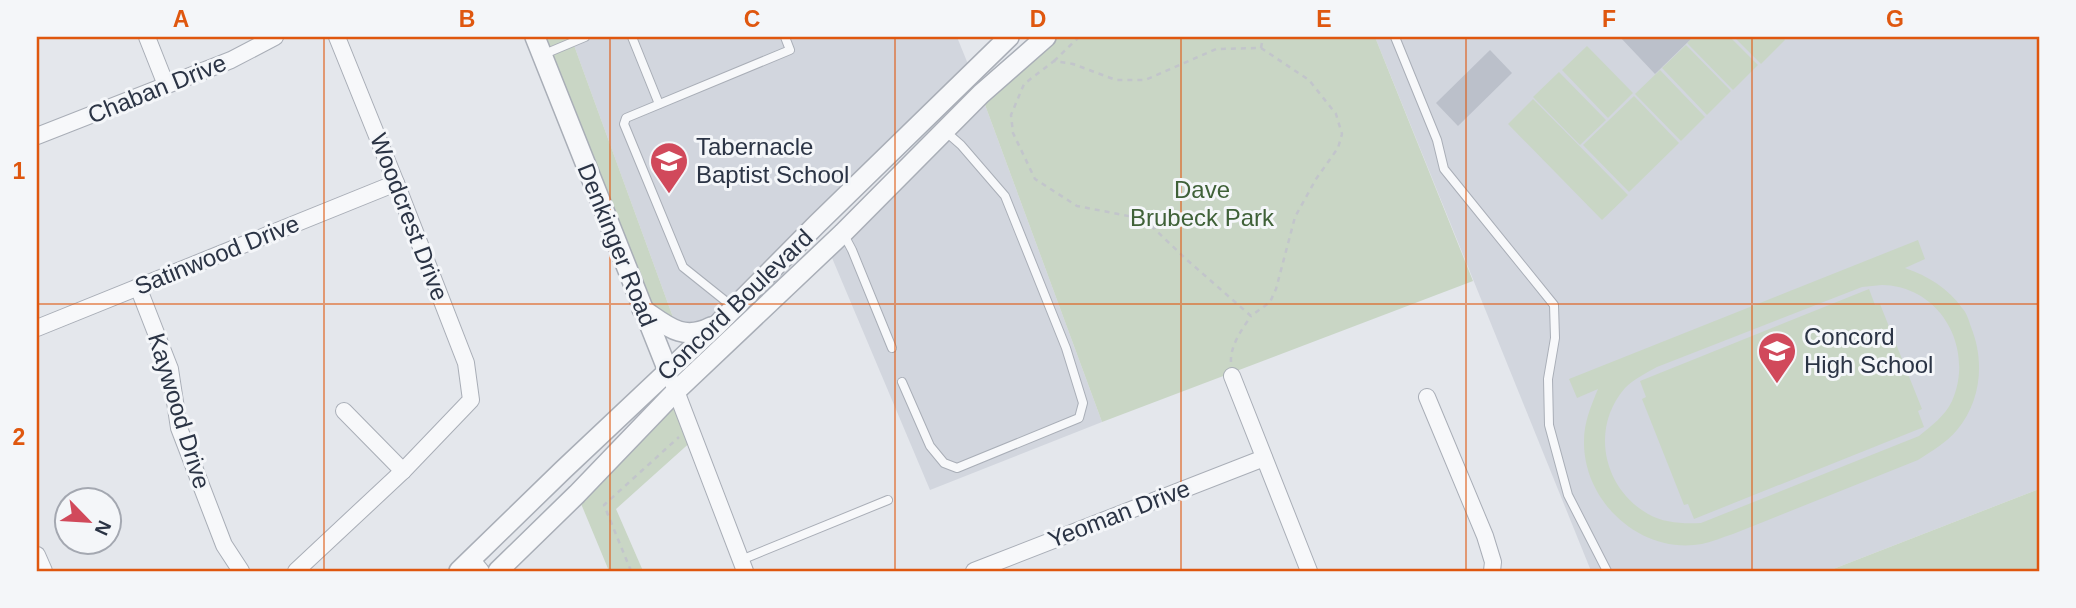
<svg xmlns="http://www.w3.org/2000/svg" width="2076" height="608" viewBox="0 0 2076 608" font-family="Helvetica,sans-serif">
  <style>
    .built { fill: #d2d6de }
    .green { fill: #c9d6c5; fill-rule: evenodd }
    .building { fill: #bbc0ca }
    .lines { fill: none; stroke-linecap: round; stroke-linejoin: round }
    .service-casing { stroke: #a9aeb7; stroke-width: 10 }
    .minor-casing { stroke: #a9aeb7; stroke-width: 18 }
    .tertiary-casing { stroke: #a9aeb7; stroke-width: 22 }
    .path { stroke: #c2c5cb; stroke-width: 2.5; stroke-dasharray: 5 5; stroke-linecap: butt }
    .service { stroke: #f7f8fa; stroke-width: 8 }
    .minor { stroke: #f7f8fa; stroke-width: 16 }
    .tertiary { stroke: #f7f8fa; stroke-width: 19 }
    .grid { fill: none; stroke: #df570f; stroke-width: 2; stroke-opacity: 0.55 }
    .labels { text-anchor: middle; stroke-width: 6; stroke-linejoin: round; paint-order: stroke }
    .street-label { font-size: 24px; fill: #2b3445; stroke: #f4f6f9 }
    .poi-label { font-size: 24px; fill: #2b3445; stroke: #f4f6f9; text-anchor: start }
    .park-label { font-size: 24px; fill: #3f6138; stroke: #f4f6f9 }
    .neatline { fill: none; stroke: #df570f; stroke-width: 2.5 }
    .grid-label { font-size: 23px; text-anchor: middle; font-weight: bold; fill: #df570f }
  </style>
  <rect width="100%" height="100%" fill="#e4e7ec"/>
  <!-- built -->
  <g class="built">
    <path d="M571,37H957L972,74L718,324L678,331Z"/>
    <path d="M1375,37H2039V489L1828,571H1591Z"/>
    <path d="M981,94L1102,422L930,490L827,246Z"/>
  </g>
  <!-- green -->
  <g class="green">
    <path d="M535,37H571L678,331L642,309Z"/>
    <path d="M1046,37H1375L1473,281L1102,422L981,94Z"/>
    <path d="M1693,37H1730L1758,65L1733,90L1687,43Z"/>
    <path d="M1734,37H1783L1785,40L1761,64Z"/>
    <path d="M1686,45L1731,91L1707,115L1662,68Z"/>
    <path d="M1587,46L1633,93L1608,118L1562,70Z"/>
    <path d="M1660,70L1705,117L1681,141L1635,94Z"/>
    <path d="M1559,72L1606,120L1580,145L1533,97Z"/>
    <path d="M1634,96L1679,143L1629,192L1583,145Z"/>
    <path d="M1533,99L1628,195L1602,220L1508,124Z"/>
    <path d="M1918,240L1925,259L1905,268C1928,276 1948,288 1962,308C1967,313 1969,321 1971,327C1985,361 1981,402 1957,430C1946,443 1932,451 1918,460L1733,534C1723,537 1712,542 1702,544C1640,555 1583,501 1584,441C1584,422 1591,406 1598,389L1577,398L1569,379ZM1882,285C1941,286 1975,349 1952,401C1945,416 1931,426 1919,436L1701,523C1683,524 1664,523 1648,514C1603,488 1590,428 1625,388C1634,379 1646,373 1657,367L1862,287Z"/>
    <path d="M1869,289L1875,305L1880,304L1922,409L1918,411L1924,427L1694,519L1688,504L1684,505L1642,399L1646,397L1640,381Z"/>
    <path d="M676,391L694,439L616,509L643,571H609L577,494Z"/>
    <path d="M2039,489V571H1828Z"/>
  </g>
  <!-- building -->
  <g class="building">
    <path d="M1620,37H1693L1655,74Z"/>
    <path d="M1490,50L1512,73L1458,126L1436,103Z"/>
  </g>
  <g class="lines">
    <defs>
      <g id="service">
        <path d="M632,37L659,104"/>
        <path d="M1395,37L1437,140L1444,169L1554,305L1555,338L1548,379L1549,425L1568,495L1607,571"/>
        <path d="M542,55L585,37"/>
        <path d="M844,235L852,250L892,348"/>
        <path d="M733,307L683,267L624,124L626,118L790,50L785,37"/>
        <path d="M902,382L930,446L944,463L957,468L1079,418L1083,403L1066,348L1005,196L961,145L945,131"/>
        <path d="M741,560L888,500"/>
      </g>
      <g id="minor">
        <path d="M147,37L166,85"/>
        <path d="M37,136L231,60L275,37"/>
        <path d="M138,287L170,369L179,428L224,545L241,571"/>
        <path d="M37,328L396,183"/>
        <path d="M1232,376L1309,571"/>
        <path d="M673,383L745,571"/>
        <path d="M1427,397L1485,536L1493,562L1492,571"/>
        <path d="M344,411L403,471"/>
        <path d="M37,555L44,571"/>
        <path d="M471,559L481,571"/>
        <path d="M296,571L403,471L471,400L466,363L396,183L337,37"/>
        <path d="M974,571L1264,458"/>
      </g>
      <g id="tertiary">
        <path d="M535,37L668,371"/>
        <path d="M642,309C666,325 682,342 711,327"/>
        <path d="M459,571L563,470L718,324L817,224L1009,37"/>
        <path d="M498,571L577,494L676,391L843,233L981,94L1046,37"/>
      </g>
    </defs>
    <!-- service casing -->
    <use href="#service" class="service-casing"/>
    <!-- minor casing -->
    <use href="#minor" class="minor-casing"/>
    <!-- tertiary casing -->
    <use href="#tertiary" class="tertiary-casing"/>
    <!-- path -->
    <g class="path">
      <path d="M1261,48L1309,80L1336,114L1342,134L1338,148L1316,179L1295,217L1276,289L1270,302L1251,316L1186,259L1144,219L1077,206L1035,179L1013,133L1011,115L1024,84L1054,61L1073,64L1116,80H1145L1216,49Z"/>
      <path d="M1261,48L1263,37"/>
      <path d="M1054,61L1079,37"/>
      <path d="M1231,362C1230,346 1242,329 1251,316"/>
      <path d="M631,571L604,505L679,437"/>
    </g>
    <!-- service -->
    <use href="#service" class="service"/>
    <!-- minor -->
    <use href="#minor" class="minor"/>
    <!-- tertiary -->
    <use href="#tertiary" class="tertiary"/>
  </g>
  <!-- grid -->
  <path class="grid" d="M324,37V571M610,37V571M895,37V571M1181,37V571M1466,37V571M1752,37V571M37,304H2039"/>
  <!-- icons -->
  <defs>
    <symbol id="school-pin" viewBox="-11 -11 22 30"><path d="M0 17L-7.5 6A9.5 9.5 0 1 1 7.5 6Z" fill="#d1495b" stroke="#f4f6f9"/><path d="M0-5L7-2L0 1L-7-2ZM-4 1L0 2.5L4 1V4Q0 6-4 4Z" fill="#fff"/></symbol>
  </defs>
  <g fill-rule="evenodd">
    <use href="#school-pin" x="647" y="139" width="44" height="60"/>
    <use href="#school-pin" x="1755" y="329" width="44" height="60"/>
  </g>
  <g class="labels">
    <!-- street labels -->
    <g class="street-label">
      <text transform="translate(157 89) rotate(-22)" y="8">Chaban Drive</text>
      <text transform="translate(409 217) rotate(69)" y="8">Woodcrest Drive</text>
      <text transform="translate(617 245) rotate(68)" y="8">Denkinger Road</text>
      <text transform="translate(217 255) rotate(-22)" y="8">Satinwood Drive</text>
      <text transform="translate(735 305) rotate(-44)" y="8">Concord Boulevard</text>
      <text transform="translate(179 411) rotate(73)" y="8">Kaywood Drive</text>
      <text transform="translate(1119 514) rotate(-21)" y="8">Yeoman Drive</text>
    </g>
    <!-- poi labels -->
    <g class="poi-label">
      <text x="696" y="155">Tabernacle<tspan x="696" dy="28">Baptist School</tspan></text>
      <text x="1804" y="345">Concord<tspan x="1804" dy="28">High School</tspan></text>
    </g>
    <!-- park labels -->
    <g class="park-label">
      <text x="1202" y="198">Dave<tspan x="1202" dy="28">Brubeck Park</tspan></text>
    </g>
  </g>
  <!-- border -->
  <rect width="2076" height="608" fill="none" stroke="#f4f6f9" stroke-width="77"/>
  <!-- north arrow -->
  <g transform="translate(88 521) rotate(115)"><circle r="33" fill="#f4f6f9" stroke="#a4a8b1" stroke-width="2"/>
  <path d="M0-5L12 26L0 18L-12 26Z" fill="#d1495b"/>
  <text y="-10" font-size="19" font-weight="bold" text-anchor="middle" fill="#2b3445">N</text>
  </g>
  <rect x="38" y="38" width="2000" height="532" class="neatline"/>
  <g class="grid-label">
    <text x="181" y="27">A</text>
    <text x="467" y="27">B</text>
    <text x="752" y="27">C</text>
    <text x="1038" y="27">D</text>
    <text x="1324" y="27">E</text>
    <text x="1609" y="27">F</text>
    <text x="1895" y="27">G</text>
    <text x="19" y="179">1</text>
    <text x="19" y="445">2</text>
  </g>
</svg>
